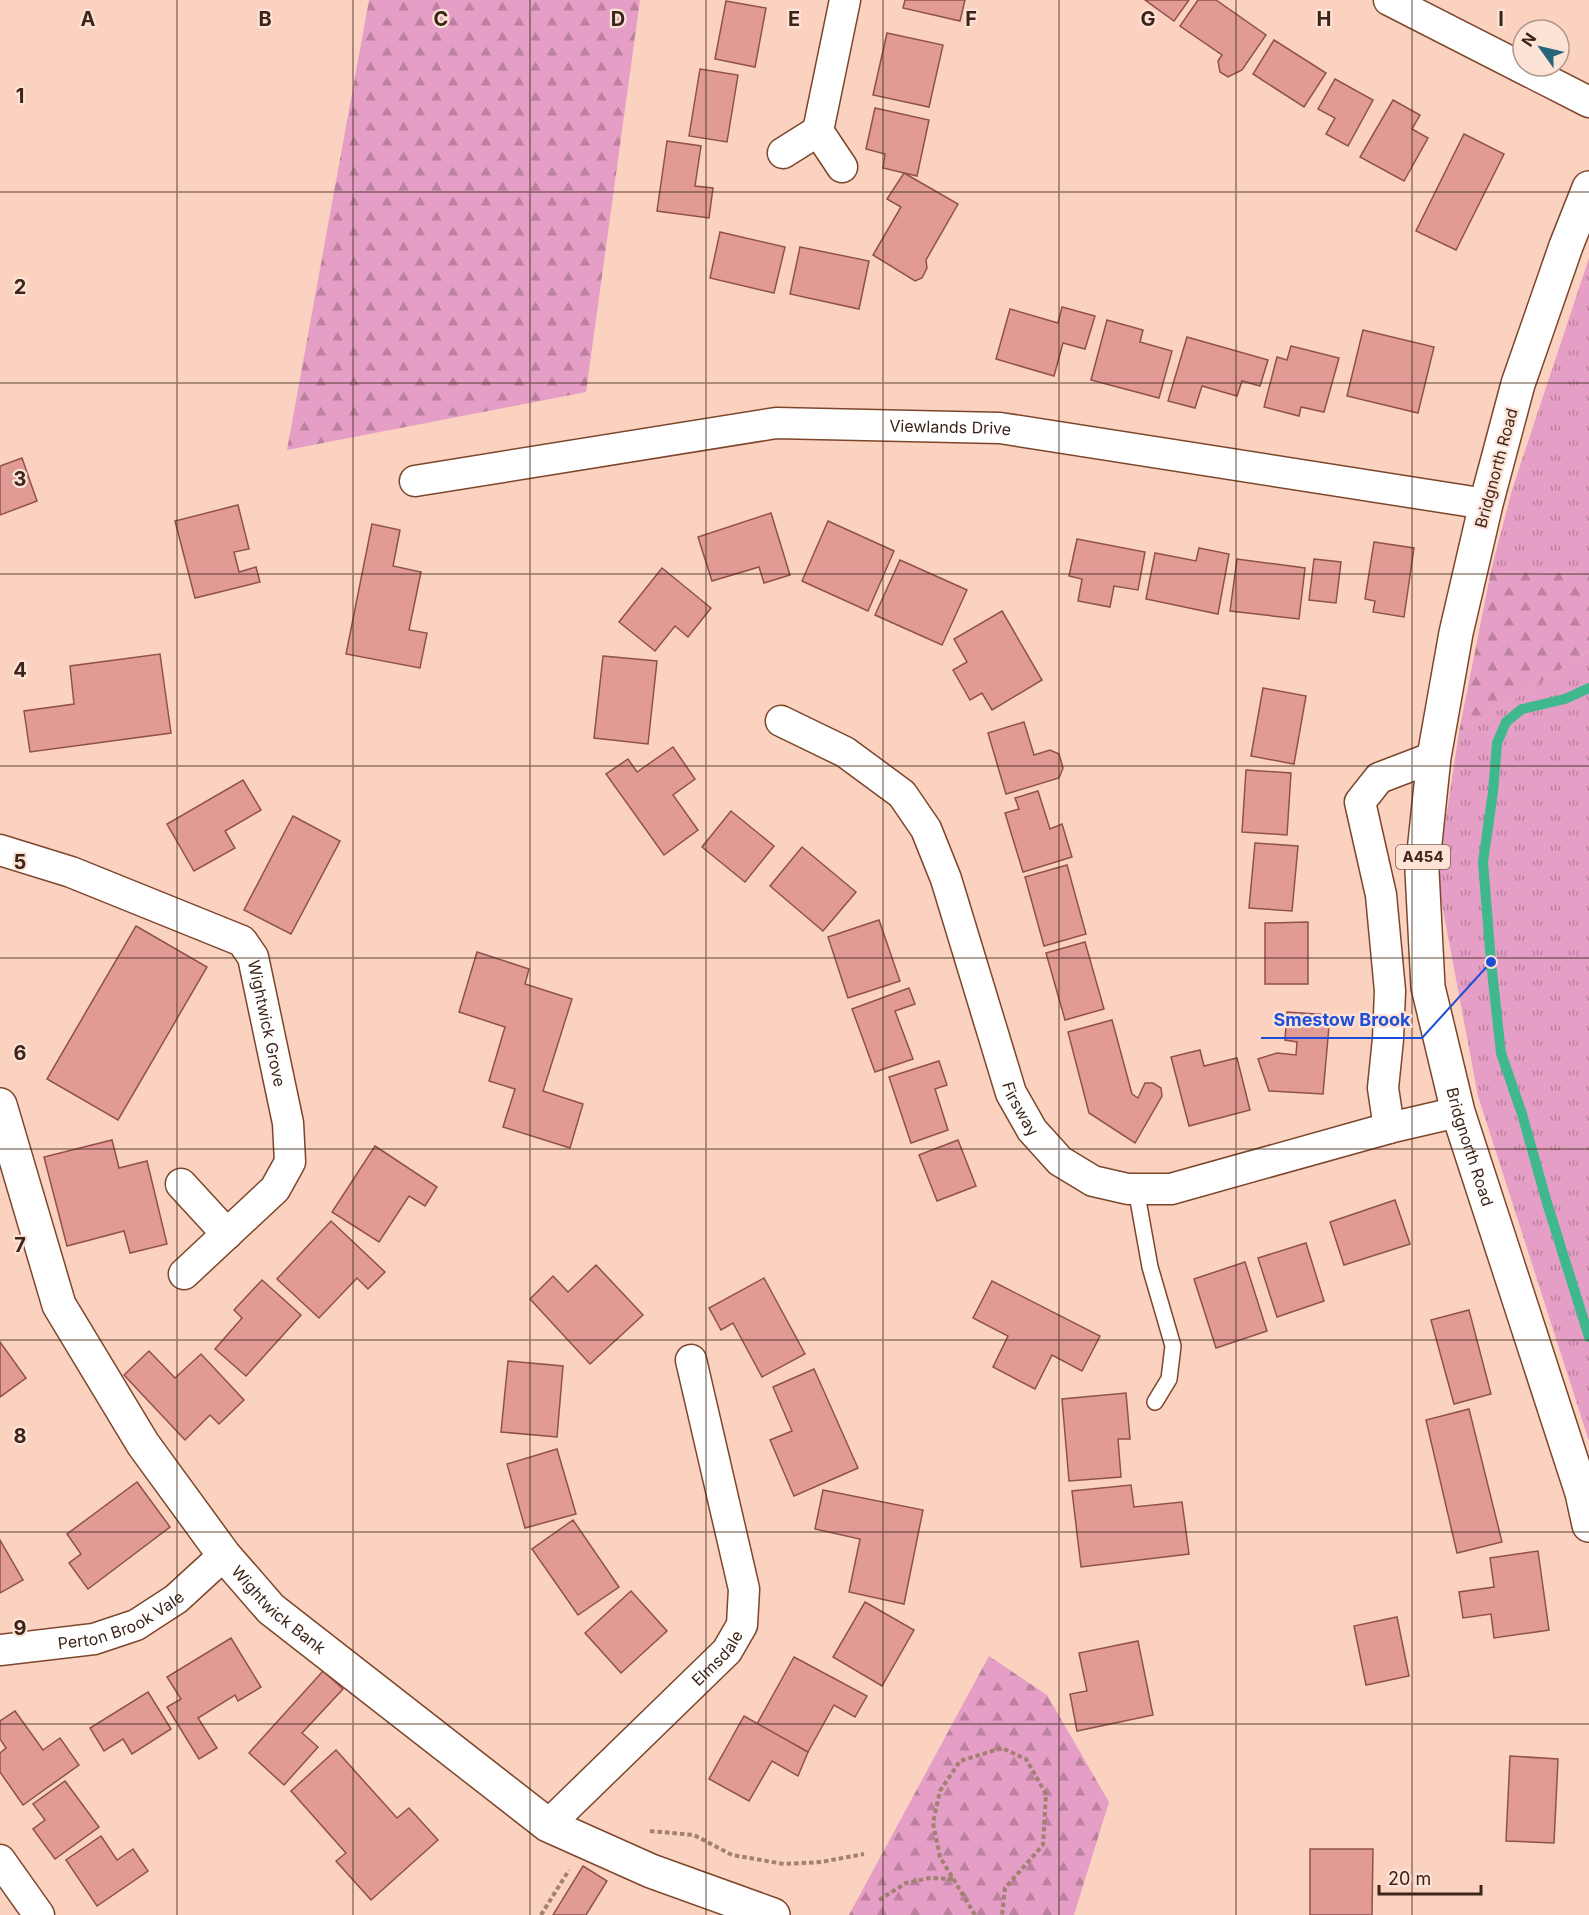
<svg xmlns="http://www.w3.org/2000/svg" width="1589" height="1915" viewBox="0 0 1589 1915" font-family="Inter,sans-serif">
  <style>
    .grass { fill: url(#grass-tufts) }
    .forest { fill: url(#forest-firs) }
    .lines { fill: none; stroke-linecap: round; stroke-linejoin: round }
    .stream { stroke: #3fb88e; stroke-width: 10 }
    .building { fill: #e19b94; stroke: #90514c; stroke-width: 1.5 }
    .service-casing { stroke: #7d462b; stroke-width: 18 }
    .minor-casing { stroke: #7d462b; stroke-width: 33 }
    .tertiary-casing { stroke: #7d462b; stroke-width: 36 }
    .trunk-casing { stroke: #7d462b; stroke-width: 36 }
    .path { stroke: #a28171; stroke-width: 4; stroke-dasharray: 4.5 3; stroke-linecap: butt }
    .service { stroke: #fff; stroke-width: 15 }
    .minor { stroke: #fff; stroke-width: 30 }
    .tertiary { stroke: #fff; stroke-width: 33 }
    .trunk { stroke: #fff; stroke-width: 33 }
    .grid { fill: none; stroke: #3d2418; stroke-width: 1.5; stroke-opacity: 0.55 }
    .labels { text-anchor: middle; stroke-width: 4.5; stroke-linejoin: round; paint-order: stroke }
    .shield { fill: #fde2d6; stroke: #775d51; stroke-width: 1.5 }
    .shield-label { font-size: 15px; font-weight: bold; fill: #3d2418 }
    .street-label { font-size: 16px; fill: #3d2418; stroke: #fde2d6 }
    .grid-label { font-size: 20px; text-anchor: middle; font-weight: bold; fill: #3d2418; stroke: #fde2d6; stroke-width: 4.5; stroke-linejoin: round; paint-order: stroke }
    .leader { fill: none; stroke: #1d4ed8; stroke-width: 2 }
    .callout-dot { fill: #1d4ed8; stroke: #fde2d6; stroke-width: 2 }
    .callout-label { font-size: 18px; text-anchor: middle; font-weight: bold; fill: #1d4ed8; stroke: #fde2d6; stroke-width: 4.5; stroke-linejoin: round; paint-order: stroke }
  </style>
  <defs>
    <pattern id="grass-tufts" width="24" height="20" patternUnits="userSpaceOnUse" patternTransform="scale(1.5)"><rect width="24" height="20" fill="#e59ec5"/><path d="M3 7l-1-3M5 7V3M7 7l1-3M15 17l-1-3M17 17v-4M19 17l1-3" fill="none" stroke="#bb819f"/></pattern>
    <pattern id="forest-firs" width="22" height="20" patternUnits="userSpaceOnUse" patternTransform="scale(1.5)"><rect width="22" height="20" fill="#e59ec5"/><path d="M5 1l3.5 6h-7zM16 11l3.5 6h-7z" fill="#bb819f"/></pattern>
  </defs>
  <rect width="100%" height="100%" fill="#fad2bf"/>
  <!-- grass -->
  <g class="grass">
    <path d="M1589,258V573L1491,571L1512,490Z"/>
    <path d="M1589,651V1441L1478,1096L1437,878L1459,732L1513,700Z"/>
  </g>
  <!-- forest -->
  <g class="forest">
    <path d="M369,0H640L586,392L287,450Z"/>
    <path d="M1491,571L1589,573V651L1513,700L1459,732Z"/>
    <path d="M989,1656L1047,1695L1109,1802L1074,1915H849Z"/>
  </g>
  <g class="lines">
    <!-- stream -->
    <path class="stream" d="M1589,688L1565,699L1522,709L1506,722L1497,743L1493,792L1483,862L1491,962L1501,1053L1522,1114L1547,1203L1589,1337"/>
  </g>
  <!-- building -->
  <g class="building">
    <path d="M905,0H965L960,21L903,8Z"/>
    <path d="M1145,0H1189L1174,21Z"/>
    <path d="M1198,0H1216L1266,35L1242,70L1228,77L1220,72L1218,61L1222,55L1180,26Z"/>
    <path d="M726,1L766,8L755,67L715,59Z"/>
    <path d="M887,33L943,45L929,107L873,95Z"/>
    <path d="M1274,40L1326,73L1304,107L1253,74Z"/>
    <path d="M700,69L738,75L727,142L689,136Z"/>
    <path d="M1335,79L1373,100L1348,146L1326,134L1335,118L1318,109Z"/>
    <path d="M1393,100L1420,115L1412,129L1428,138L1404,181L1360,157Z"/>
    <path d="M875,108L929,120L917,176L883,168L885,154L866,149Z"/>
    <path d="M1464,134L1504,154L1456,250L1416,231Z"/>
    <path d="M667,141L701,146L695,186L713,188L709,218L657,211Z"/>
    <path d="M904,173L958,204L926,260L927,268L922,278L915,281L873,255L901,207L887,199Z"/>
    <path d="M720,232L785,247L774,293L710,278Z"/>
    <path d="M800,247L869,261L859,309L790,294Z"/>
    <path d="M1062,307L1095,316L1085,349L1063,343L1054,376L996,359L1010,309L1058,323Z"/>
    <path d="M1107,320L1143,330L1140,342L1172,351L1159,398L1091,380Z"/>
    <path d="M1363,330L1434,347L1418,413L1347,396Z"/>
    <path d="M1187,337L1268,360L1260,386L1242,381L1237,396L1202,386L1195,408L1168,401Z"/>
    <path d="M1291,346L1339,358L1324,412L1301,407L1299,416L1264,407L1277,357L1287,360Z"/>
    <path d="M22,458L37,501L0,515V466Z"/>
    <path d="M238,505L249,549L234,552L239,572L256,567L260,582L195,598L175,521Z"/>
    <path d="M771,513L790,575L764,583L759,567L712,581L698,537Z"/>
    <path d="M828,521L894,551L868,611L802,581Z"/>
    <path d="M372,524L400,530L393,566L421,572L409,630L427,633L420,668L346,654Z"/>
    <path d="M1077,539L1145,552L1138,590L1114,586L1110,607L1078,601L1082,579L1069,576Z"/>
    <path d="M1374,542L1414,548L1404,617L1373,612L1375,601L1365,599Z"/>
    <path d="M1199,548L1229,554L1218,614L1146,599L1155,553L1196,561Z"/>
    <path d="M1237,559L1305,568L1299,619L1230,611Z"/>
    <path d="M1314,559L1341,562L1336,603L1309,600Z"/>
    <path d="M900,560L967,590L942,645L875,615Z"/>
    <path d="M662,568L711,608L688,637L675,626L655,651L619,622Z"/>
    <path d="M1002,611L1042,680L992,710L982,693L970,700L953,670L967,662L954,639Z"/>
    <path d="M160,654L171,733L30,752L24,711L74,704L70,666Z"/>
    <path d="M603,656L657,661L648,744L594,738Z"/>
    <path d="M1263,688L1306,696L1294,764L1251,756Z"/>
    <path d="M1024,722L1034,755L1050,750L1059,754L1063,768L1059,778L1006,794L988,733Z"/>
    <path d="M673,747L695,779L673,795L698,830L664,855L606,774L628,759L637,772Z"/>
    <path d="M1246,770L1291,773L1287,835L1242,832Z"/>
    <path d="M243,780L261,810L225,831L235,848L194,871L167,824Z"/>
    <path d="M1038,791L1050,829L1062,824L1072,857L1023,872L1005,813L1019,809L1015,798Z"/>
    <path d="M731,811L774,846L745,882L702,847Z"/>
    <path d="M293,816L340,841L291,934L244,910Z"/>
    <path d="M1255,843L1298,846L1292,911L1249,908Z"/>
    <path d="M802,847L856,892L823,931L770,886Z"/>
    <path d="M1067,865L1086,934L1044,946L1025,877Z"/>
    <path d="M879,920L900,981L848,998L828,937Z"/>
    <path d="M1308,922V984H1265V923Z"/>
    <path d="M136,926L207,967L118,1120L47,1079Z"/>
    <path d="M1085,942L1104,1009L1065,1020L1046,953Z"/>
    <path d="M477,952L529,969L525,984L572,999L543,1091L583,1104L570,1148L503,1127L515,1089L489,1081L505,1027L459,1012Z"/>
    <path d="M909,988L915,1004L895,1011L913,1059L875,1072L852,1009Z"/>
    <path d="M1287,1012L1330,1015L1323,1094L1269,1091L1258,1059L1277,1053L1296,1055L1297,1042L1285,1040Z"/>
    <path d="M1112,1020L1132,1094L1138,1098L1145,1083H1153L1161,1088L1162,1096L1135,1143L1089,1113L1068,1032Z"/>
    <path d="M1200,1050L1204,1066L1237,1058L1250,1110L1189,1126L1171,1057Z"/>
    <path d="M939,1061L947,1085L935,1089L948,1130L911,1143L889,1077Z"/>
    <path d="M112,1140L119,1168L147,1161L167,1244L130,1253L124,1231L67,1246L44,1157Z"/>
    <path d="M958,1140L976,1186L937,1201L919,1155Z"/>
    <path d="M375,1146L437,1187L425,1206L409,1196L379,1242L332,1212Z"/>
    <path d="M1395,1200L1410,1244L1344,1265L1330,1222Z"/>
    <path d="M331,1221L385,1272L368,1289L357,1278L319,1318L277,1279Z"/>
    <path d="M1306,1243L1324,1301L1277,1317L1258,1258Z"/>
    <path d="M1245,1262L1267,1331L1216,1348L1194,1279Z"/>
    <path d="M596,1265L643,1315L590,1364L530,1299L553,1276L568,1292Z"/>
    <path d="M764,1278L805,1354L762,1377L733,1323L721,1330L709,1308Z"/>
    <path d="M262,1280L301,1315L246,1376L215,1349L242,1318L234,1310Z"/>
    <path d="M992,1281L1100,1336L1082,1371L1052,1355L1035,1389L993,1367L1008,1336L973,1318Z"/>
    <path d="M1469,1310L1491,1394L1454,1404L1431,1320Z"/>
    <path d="M0,1342L26,1378L0,1397Z"/>
    <path d="M149,1351L175,1378L201,1354L244,1400L219,1424L210,1415L185,1440L124,1375Z"/>
    <path d="M508,1361L563,1366L557,1437L501,1432Z"/>
    <path d="M814,1369L858,1468L794,1496L770,1440L792,1431L773,1387Z"/>
    <path d="M1126,1393L1130,1439H1118L1121,1477L1069,1481L1062,1399Z"/>
    <path d="M1469,1409L1502,1542L1457,1553L1426,1420Z"/>
    <path d="M557,1449L576,1514L525,1528L507,1464Z"/>
    <path d="M137,1482L170,1527L88,1589L69,1563L81,1554L67,1534Z"/>
    <path d="M1131,1485L1134,1507L1182,1502L1189,1554L1081,1567L1072,1491Z"/>
    <path d="M823,1490L923,1510L904,1604L849,1592L860,1539L815,1529Z"/>
    <path d="M573,1520L619,1587L578,1615L532,1549Z"/>
    <path d="M0,1540L23,1580L0,1593Z"/>
    <path d="M1538,1551L1549,1630L1494,1638L1491,1614L1463,1618L1459,1592L1494,1587L1490,1558Z"/>
    <path d="M631,1591L667,1631L621,1673L585,1633Z"/>
    <path d="M865,1602L914,1630L882,1686L833,1657Z"/>
    <path d="M1397,1617L1409,1676L1366,1685L1354,1626Z"/>
    <path d="M231,1638L261,1687L238,1701L235,1695L198,1718L217,1748L199,1759L167,1707L181,1699L167,1677Z"/>
    <path d="M1138,1641L1153,1715L1077,1731L1070,1694L1087,1691L1079,1653Z"/>
    <path d="M794,1657L867,1696L855,1717L834,1705L808,1752L757,1724Z"/>
    <path d="M323,1671L343,1689L302,1733L318,1747L284,1785L249,1753Z"/>
    <path d="M148,1692L171,1729L132,1754L123,1739L104,1751L90,1728Z"/>
    <path d="M15,1711L43,1750L60,1738L79,1765L23,1805L0,1772V1753L6,1748L0,1739V1721Z"/>
    <path d="M744,1716L808,1752L798,1776L772,1761L749,1801L709,1779Z"/>
    <path d="M336,1750L397,1818L409,1808L438,1840L371,1900L336,1861L346,1853L291,1791Z"/>
    <path d="M1510,1756L1558,1759L1554,1843L1506,1841Z"/>
    <path d="M65,1781L99,1827L55,1859L33,1829L45,1820L33,1804Z"/>
    <path d="M101,1836L117,1860L133,1849L148,1871L97,1906L66,1860Z"/>
    <path d="M1310,1849H1373L1372,1915H1310Z"/>
    <path d="M583,1866L607,1881L586,1915H553Z"/>
  </g>
  <g class="lines">
    <defs>
      <path id="service" d="M1136,1189L1150,1267L1173,1346L1169,1379L1155,1402"/>
      <g id="minor">
        <path d="M1389,0L1589,102"/>
        <path d="M818,131L845,0"/>
        <path d="M783,153L818,131L842,167"/>
        <path id="s1" d="M415,481L776,423L1000,428L1486,504"/>
        <path id="s2" d="M781,721L845,752L902,794L926,829L946,879L1011,1093L1032,1130L1060,1161L1093,1181L1128,1189H1171L1389,1128L1458,1112"/>
        <path id="s3" d="M0,850L71,872L242,941L253,957L288,1123L290,1162L275,1189L184,1274"/>
        <path d="M1389,1128L1383,1088L1388,1039L1390,991L1381,895L1360,802L1379,778L1434,757"/>
        <path d="M181,1184L227,1234"/>
        <path id="s4" d="M0,1650L94,1639L136,1625L176,1599L224,1555"/>
        <path id="s5" d="M548,1825L727,1651L742,1625L744,1589L691,1360"/>
        <path d="M0,1860L39,1915"/>
      </g>
      <g id="tertiary">
        <path id="s6" d="M0,1105L59,1305L143,1444L224,1555L271,1609L548,1825L651,1871L773,1915"/>
      </g>
      <g id="trunk">
        <path id="s7" d="M1589,188L1566,246L1518,384L1486,504L1456,633L1434,757L1422,871L1428,987L1458,1112L1582,1493L1589,1525"/>
      </g>
    </defs>
    <!-- service casing -->
    <use href="#service" class="service-casing"/>
    <!-- minor casing -->
    <use href="#minor" class="minor-casing"/>
    <!-- tertiary casing -->
    <use href="#tertiary" class="tertiary-casing"/>
    <!-- trunk casing -->
    <use href="#trunk" class="trunk-casing"/>
    <!-- path -->
    <g class="path">
      <path d="M650,1831L694,1835L732,1855L784,1864L821,1862L864,1854"/>
      <path d="M879,1900L906,1883L930,1878L953,1879"/>
      <path d="M541,1915L569,1870"/>
      <path d="M975,1915L940,1857L933,1823L940,1791L960,1761L1002,1748L1026,1759L1046,1794L1043,1845L1005,1888L1002,1915"/>
    </g>
    <!-- service -->
    <use href="#service" class="service"/>
    <!-- minor -->
    <use href="#minor" class="minor"/>
    <!-- tertiary -->
    <use href="#tertiary" class="tertiary"/>
    <!-- trunk -->
    <use href="#trunk" class="trunk"/>
  </g>
  <!-- grid -->
  <path class="grid" d="M177,0V1915M353,0V1915M530,0V1915M706,0V1915M883,0V1915M1059,0V1915M1236,0V1915M1412,0V1915M0,192H1589M0,383H1589M0,574H1589M0,766H1589M0,958H1589M0,1149H1589M0,1340H1589M0,1532H1589M0,1724H1589"/>
  <g class="labels">
    <!-- shield labels -->
    <rect class="shield" x="1396" y="845" width="54" height="24" rx="4.5"/>
    <g class="shield-label">
      <text x="1423" y="862">A454</text>
    </g>
    <!-- street labels -->
    <g class="street-label">
      <text dy="6" stroke="none"><textPath href="#s1" startOffset="540">Viewlands Drive</textPath></text>
      <text transform="translate(1496 468) rotate(-75)" y="6">Bridgnorth Road</text>
      <text dy="6" stroke="none"><textPath href="#s3" startOffset="346">Wightwick Grove</textPath></text>
      <text dy="6" stroke="none"><textPath href="#s2" startOffset="480">Firsway</textPath></text>
      <text dy="6" stroke="none"><textPath href="#s7" startOffset="987">Bridgnorth Road</textPath></text>
      <text dy="6" stroke="none"><textPath href="#s6" startOffset="586">Wightwick Bank</textPath></text>
      <text dy="6" stroke="none"><textPath href="#s4" startOffset="126">Perton Brook Vale</textPath></text>
      <text dy="6" stroke="none"><textPath href="#s5" startOffset="238">Elmsdale</textPath></text>
    </g>
  </g>
  <g class="grid-label">
    <text x="88" y="26">A</text>
    <text x="265" y="26">B</text>
    <text x="441" y="26">C</text>
    <text x="618" y="26">D</text>
    <text x="794" y="26">E</text>
    <text x="971" y="26">F</text>
    <text x="1148" y="26">G</text>
    <text x="1324" y="26">H</text>
    <text x="1501" y="26">I</text>
    <text x="20" y="103">1</text>
    <text x="20" y="294">2</text>
    <text x="20" y="486">3</text>
    <text x="20" y="677">4</text>
    <text x="20" y="869">5</text>
    <text x="20" y="1060">6</text>
    <text x="20" y="1252">7</text>
    <text x="20" y="1443">8</text>
    <text x="20" y="1635">9</text>
  </g>
  <!-- callouts -->
  <path class="leader" d="M1491 962L1422 1038H1261"/>
  <circle class="callout-dot" cx="1491" cy="962" r="6"/>
  <g class="callout-label">
    <text x="1342" y="1026">Smestow Brook</text>
  </g>
  <!-- north arrow -->
  <g transform="translate(1541 48) rotate(304)"><circle r="28" fill="#fde2d6" stroke="#b0968a" stroke-width="1.5"/>
  <path d="M0-4.5L10 22L0 15L-10 22Z" fill="#27657b"/>
  <text y="-9" font-size="16" font-weight="bold" text-anchor="middle" fill="#3d2418">N</text>
  </g>
  <!-- scale -->
  <path d="M1379 1885v9h102v-9" fill="none" stroke="#3d2418" stroke-width="3"/>
  <text x="1388" y="1885" font-size="18" fill="#3d2418" stroke="#fde2d6" stroke-width="4.5" paint-order="stroke">20 m</text>
</svg>
